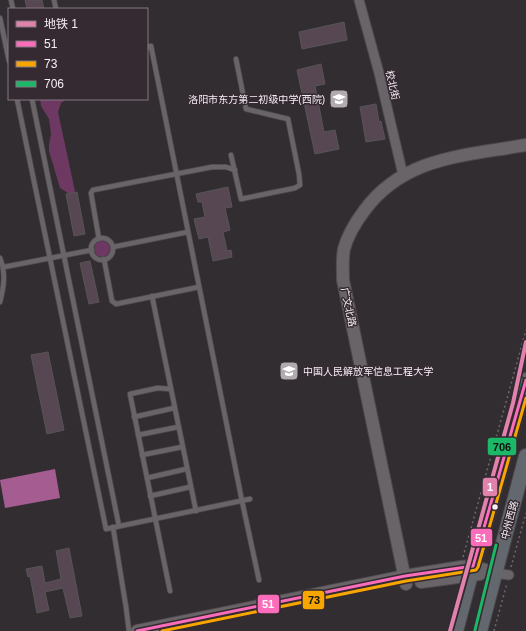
<svg xmlns="http://www.w3.org/2000/svg" width="526" height="631" viewBox="0 0 526 631" font-family="Arial,'Noto Sans SC',sans-serif">
  <style>
    .green { fill: #6d3861 }
    .water { fill: #a45c91 }
    .building { fill: #564752; stroke: #585457 }
    .lines { fill: none; stroke-linecap: round; stroke-linejoin: round }
    .lane-casing { stroke: #4e494d; stroke-width: 6 }
    .street-casing { stroke: #4e494d; stroke-width: 11 }
    .secondary-casing { stroke: #4e494d; stroke-width: 14 }
    .primary-casing { stroke: #4e494d; stroke-width: 16 }
    .path { stroke: #6d686c; stroke-width: 1.5; stroke-dasharray: 2 3; stroke-linecap: butt }
    .lane { stroke: #686467; stroke-width: 4.5 }
    .street { stroke: #686467; stroke-width: 9 }
    .secondary { stroke: #686467; stroke-width: 12 }
    .primary { stroke: #62686d; stroke-width: 14 }
    .bus-1-casing { stroke: #352a32; stroke-width: 6 }
    .bus-2-casing { stroke: #352a32; stroke-width: 6 }
    .bus-3-casing { stroke: #352a32; stroke-width: 6 }
    .bus-1 { stroke: #fb6dba; stroke-width: 3 }
    .bus-2 { stroke: #f7a600; stroke-width: 3 }
    .bus-3 { stroke: #1ab867; stroke-width: 3 }
    .metro-1-casing { stroke: #352a32; stroke-width: 7 }
    .metro-1 { stroke: #e182ac; stroke-width: 4 }
    .bus-dot { fill: #f6eff4; stroke: #352a32; stroke-width: 1.5 }
    .labels { text-anchor: middle; stroke-width: 3; stroke-linejoin: round; paint-order: stroke }
    .street-label { font-size: 10px; fill: #f6eff4; stroke: #352a32 }
    .poi-label { font-size: 10px; fill: #f6eff4; stroke: #352a32; text-anchor: end }
    .line-badge { stroke: #352a32; stroke-width: 1.5 }
    .badge-label { font-size: 11px; text-anchor: middle; font-weight: bold; fill: #fff }
    .pale-badge-label { font-size: 11px; text-anchor: middle; font-weight: bold; fill: #111 }
  </style>
  <rect width="100%" height="100%" fill="#322d31"/>
  <!-- green -->
  <g class="green">
    <path d="M40,99H67L61,103L58,112L75,191L71,195L60,188L49,151V144L51,134L49,119L41,106Z"/>
    <circle cx="102" cy="249" r="8"/>
  </g>
  <!-- water -->
  <path class="water" d="M55,469L60,498L5,508L0,480Z"/>
  <!-- building -->
  <g class="building">
    <path d="M25,0H42L44,9H27Z"/>
    <path d="M344,22L347,40L302,49L299,32Z"/>
    <path d="M321,64L325,84L315,86L324,132L335,130L339,149L315,154L297,70Z"/>
    <path d="M376,104L379,122L381,121L385,139L366,142L360,107Z"/>
    <path d="M228,187L232,207L225,208L230,230L223,232L227,251L231,250L232,257L213,261L208,237L199,239L194,219L205,217L202,202H198L196,194Z"/>
    <path d="M77,192L85,234L74,236L66,194Z"/>
    <path d="M90,261L99,302L89,304L80,263Z"/>
    <path d="M48,352L64,430L47,434L31,355Z"/>
    <path d="M69,548L82,616L70,618L63,588L45,592L49,610L37,613L30,576L28,577L26,569L42,566L45,583L61,579L56,551Z"/>
  </g>
  <g class="lines">
    <defs>
      <g id="lane">
        <path d="M11,0L13,9"/>
        <path d="M54,0L56,9"/>
        <path d="M0,18L9,61"/>
        <path d="M147,47L151,46L242,501L259,580"/>
        <path d="M17,99L106,529L250,499"/>
        <path d="M32,99L119,526"/>
        <path d="M231,155L241,199L295,188L300,185L299,174L288,119L246,109L236,59"/>
        <circle cx="102" cy="249" r="11"/>
        <path d="M99,239L91,193L93,190L212,167H226L235,170"/>
        <path d="M113,247L188,232"/>
        <path d="M0,258C6,273 4,286 0,302"/>
        <path d="M104,259L112,301L116,304L199,287"/>
        <path d="M4,267L92,250"/>
        <path d="M152,296L196,511"/>
        <path d="M134,417L174,408"/>
        <path d="M138,435L178,427"/>
        <path d="M142,455L182,447"/>
        <path d="M147,478L186,469"/>
        <path d="M150,496L190,487"/>
        <path d="M113,527L126,607L129,631"/>
        <path d="M170,591L130,394L158,388L170,389"/>
      </g>
      <g id="street">
        <path d="M359,0L379,73L403,175"/>
        <path d="M494,573L509,575"/>
      </g>
      <g id="secondary">
        <path d="M421,582L480,574"/>
        <path d="M406,584L343,280C343,270 342,258 344,249C348,234 355,223 364,211C404,156 465,156 526,145"/>
        <path d="M137,631L405,576L461,567L473,566L494,573"/>
      </g>
      <g id="primary">
        <path d="M456,631L471,574L526,380"/>
        <path d="M480,631L526,456"/>
      </g>
    </defs>
    <!-- lane casing -->
    <use href="#lane" class="lane-casing"/>
    <!-- street casing -->
    <use href="#street" class="street-casing"/>
    <!-- secondary casing -->
    <use href="#secondary" class="secondary-casing"/>
    <!-- primary casing -->
    <use href="#primary" class="primary-casing"/>
    <!-- path -->
    <g class="path">
      <path d="M463,557L526,330"/>
      <path d="M511,567L526,513"/>
      <path d="M494,631L507,583"/>
    </g>
    <!-- lane -->
    <use href="#lane" class="lane"/>
    <!-- street -->
    <use href="#street" class="street"/>
    <!-- secondary -->
    <use href="#secondary" class="secondary"/>
    <!-- primary -->
    <use href="#primary" class="primary"/>
    <defs>
      <path id="bus-1" d="M137,631L405,576L473,566L526,380"/>
      <path id="bus-2" d="M162,631L406,581L476,570L478,567L526,398"/>
      <g id="bus-3">
        <path d="M451,630L521,379"/>
        <path d="M475,630L496,545"/>
      </g>
    </defs>
    <!-- bus-1 casing -->
    <use href="#bus-1" class="bus-1-casing"/>
    <!-- bus-2 casing -->
    <use href="#bus-2" class="bus-2-casing"/>
    <!-- bus-3 casing -->
    <use href="#bus-3" class="bus-3-casing"/>
    <!-- bus-1 -->
    <use href="#bus-1" class="bus-1"/>
    <!-- bus-2 -->
    <use href="#bus-2" class="bus-2"/>
    <!-- bus-3 -->
    <use href="#bus-3" class="bus-3"/>
    <defs>
      <path id="metro-1" d="M450,631L513,403L526,342"/>
    </defs>
    <!-- metro-1 casing -->
    <use href="#metro-1" class="metro-1-casing"/>
    <!-- metro-1 -->
    <use href="#metro-1" class="metro-1"/>
  </g>
  <!-- icons -->
  <defs>
    <symbol id="school-square" viewBox="-11 -11 22 22"><rect x="-9" y="-9" width="18" height="18" rx="4" fill="#b1abb0" stroke="#352a32"/><path d="M0-5L7-2L0 1L-7-2ZM-4 1L0 2.5L4 1V4Q0 6-4 4Z" fill="#fff"/></symbol>
    <symbol id="university-square" viewBox="-11 -11 22 22"><rect x="-9" y="-9" width="18" height="18" rx="4" fill="#b1abb0" stroke="#352a32"/><path d="M0-5L7-2L0 1L-7-2ZM-4 1L0 2.5L4 1V4Q0 6-4 4Z" fill="#fff"/></symbol>
  </defs>
  <g fill-rule="evenodd">
    <use href="#school-square" x="328" y="88" width="22" height="22"/>
    <use href="#university-square" x="278" y="360" width="22" height="22"/>
  </g>
  <!-- markers -->
  <circle class="bus-dot" cx="495" cy="507" r="3.5"/>
  <g class="labels">
    <!-- street labels -->
    <g class="street-label">
      <text transform="translate(393 85) rotate(77)" y="4">校北街</text>
      <text transform="translate(349 307) rotate(78)" y="4">广文北路</text>
      <text transform="translate(509 520) rotate(-75)" y="4">中州西路</text>
    </g>
    <!-- poi labels -->
    <g class="poi-label">
      <text x="325" y="103">洛阳市东方第二初级中学(西院)</text>
      <text x="303" y="375" text-anchor="start">中国人民解放军信息工程大学</text>
    </g>
  </g>
  <g class="line-badge">
    <rect x="487" y="437" width="30" height="19" rx="4" fill="#1ab867"/>
    <rect x="482" y="477" width="16" height="20" rx="4" fill="#e182ac"/>
    <rect x="470" y="528" width="23" height="19" rx="4" fill="#fb6dba"/>
    <rect x="302" y="590" width="23" height="20" rx="4" fill="#f7a600"/>
    <rect x="257" y="594" width="23" height="20" rx="4" fill="#fb6dba"/>
  </g>
  <g class="badge-label">
    <text x="490" y="491">1</text>
    <text x="481" y="542">51</text>
    <text x="268" y="608">51</text>
  </g>
  <g class="pale-badge-label">
    <text x="502" y="451">706</text>
    <text x="314" y="604">73</text>
  </g>
  <!-- legend -->
  <rect x="8" y="8" width="140" height="92" fill="#352a32" stroke="#827980"/>
  <rect x="16" y="21" width="20" height="6" fill="#e182ac" stroke="#827980"/>
  <text x="44" y="28" font-size="12" fill="#f6eff4">地铁 1</text>
  <rect x="16" y="41" width="20" height="6" fill="#fb6dba" stroke="#827980"/>
  <text x="44" y="48" font-size="12" fill="#f6eff4">51</text>
  <rect x="16" y="61" width="20" height="6" fill="#f7a600" stroke="#827980"/>
  <text x="44" y="68" font-size="12" fill="#f6eff4">73</text>
  <rect x="16" y="81" width="20" height="6" fill="#1ab867" stroke="#827980"/>
  <text x="44" y="88" font-size="12" fill="#f6eff4">706</text>
</svg>
